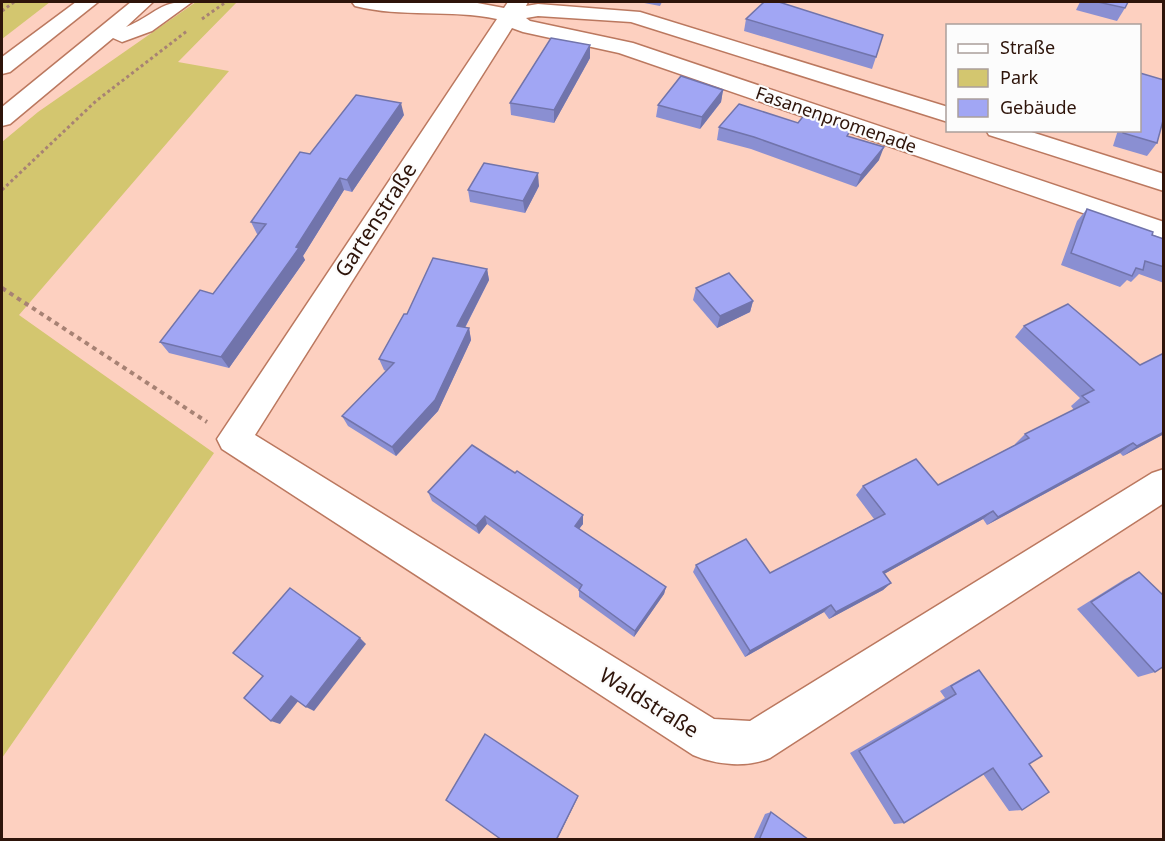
<svg xmlns="http://www.w3.org/2000/svg" width="1165" height="841" viewBox="0 0 1165 841" font-family="'Noto Sans',sans-serif">
  <style>
    .green { fill: #d3c66f }
    .lines { fill: none; stroke-linecap: round; stroke-linejoin: round }
    .street-casing { stroke: #bb785f; stroke-width: 3 }
    .highway-casing { stroke: #bb785f; stroke-width: 3 }
    .path-far1 { stroke: #a78274; stroke-width: 3; stroke-dasharray: 3 3; stroke-linecap: butt }
    .path { stroke: #a78274; stroke-width: 4; stroke-dasharray: 4.5 4.5; stroke-linecap: butt }
    .street { fill: #fff; fill-rule: evenodd }
    .highway { fill: #fff; fill-rule: evenodd }
    .wall { fill: #8a8fd2 }
    .shaded-wall { fill: #7174ab }
    .building { fill: #a1a6f4; stroke: #7174ab; stroke-width: 1.5 }
    .labels { text-anchor: middle; stroke-width: 4.5; stroke-linejoin: round; paint-order: stroke }
    .far-street-label { font-size: 18px; fill: #2e140a; stroke: #fcfcfc }
    .street-label { font-size: 21px; fill: #2e140a; stroke: #fcfcfc }
  </style>
  <rect width="100%" height="100%" fill="#fdd0c0"/>
  <!-- green -->
  <g class="green">
    <path d="M2,2H50L2,39Z"/>
    <path d="M196,2H237L178,62L229,71L19,315L214,453L2,758V142L38,112Z"/>
  </g>
  <g class="lines">
    <defs>
      <g id="street">
        <path d="M352,2H472L504,8L508,2H528L526,6L538,4L640,12L948,107V122L631,22L538,16L526,18L530,21L633,43L1164,222V241L619,53L523,32L512,28L255,435L714,719L750,721L1152,473L1164,469V503L770,758C747,768 716,765 693,755L222,449L217,439L497,19C450,9 402,18 355,6Z"/>
        <path d="M986,130H1025L1164,174V191L989,135Z"/>
      </g>
      <g id="highway">
        <path d="M76,2H98L10,72L2,74V57Z"/>
        <path d="M131,2H153L126,27C154,16 159,0 192,2L152,31L122,42L113,38L10,124L2,126V107Z"/>
      </g>
    </defs>
    <!-- street casing -->
    <use href="#street" class="street-casing"/>
    <!-- highway casing -->
    <use href="#highway" class="highway-casing"/>
    <!-- path-far1 -->
    <g class="path-far1">
      <path d="M2,11L14,2"/>
      <path d="M202,19L226,2"/>
      <path d="M2,190L96,101L187,31"/>
    </g>
    <!-- path -->
    <path class="path" d="M2,288L207,422"/>
    <!-- street -->
    <use href="#street" class="street"/>
    <!-- highway -->
    <use href="#highway" class="highway"/>
  </g>
  <!-- wall -->
  <g class="wall">
    <path d="M639,2H662L660,6Z"/>
    <path d="M1080,2H1128L1125,8L1117,21L1076,10Z"/>
    <path d="M746,19L876,57L872,69L744,31Z"/>
    <path d="M590,45V58L554,123L511,115L510,103Z"/>
    <path d="M723,90L721,102L700,129L656,117L658,105Z"/>
    <path d="M404,115L352,192L344,190L303,256L305,260L229,368L169,353L160,342L213,294L258,234H257L251,222L310,154Z"/>
    <path d="M798,123L851,129L848,136L879,160L856,187L751,149L717,140L719,127Z"/>
    <path d="M1118,130H1140L1157,143L1147,156L1113,146Z"/>
    <path d="M539,186L525,213L470,202L468,190Z"/>
    <path d="M1087,209L1164,239V283L1139,274L1131,282L1127,280L1120,287L1061,265L1077,221Z"/>
    <path d="M487,269L489,280L465,328H469L471,340L438,411L396,456L348,426L342,416L386,371L384,370L379,359L407,314Z"/>
    <path d="M696,288L753,301L750,312L717,328L693,300Z"/>
    <path d="M1024,326L1140,365L1164,353V434L1123,456L1120,453L987,525L983,519L884,574L891,583L883,590L829,619L824,612L745,657L693,572L696,565L770,573L874,519L856,495L863,486L938,485L1015,445V444L1025,434L1074,410L1071,406L1080,398L1015,337Z"/>
    <path d="M428,492L583,524L579,529L666,587L664,594L634,637L579,597V590L487,524L479,534L432,501Z"/>
    <path d="M1139,572L1155,672L1138,677L1077,609L1125,579Z"/>
    <path d="M979,670L1029,764L1022,810L1009,811L983,774L904,823L894,824L850,753L945,698L940,691L968,675Z"/>
    <path d="M771,812L809,840H753L765,814Z"/>
  </g>
  <!-- shaded-wall -->
  <g class="shaded-wall">
    <path d="M590,45V58L554,123V110Z"/>
    <path d="M723,90L721,102L700,129L702,117Z"/>
    <path d="M401,103L404,115L352,192L347,180Z"/>
    <path d="M884,147L879,160L856,187L861,175Z"/>
    <path d="M538,173L539,186L525,213L523,201Z"/>
    <path d="M340,178L344,190L303,256L305,260L229,368L221,357L296,247Z"/>
    <path d="M487,269L489,280L460,337L457,326Z"/>
    <path d="M753,301L750,312L717,328L720,316Z"/>
    <path d="M469,328L471,340L438,411L396,456L392,447Z"/>
    <path d="M1164,432V434L1123,456L1137,446Z"/>
    <path d="M1133,443L1120,453L987,525L998,517Z"/>
    <path d="M993,511L983,519L875,579L883,572Z"/>
    <path d="M583,515V524L575,534V526Z"/>
    <path d="M485,516L487,524L479,534L476,526Z"/>
    <path d="M891,583L883,590L829,619L836,612Z"/>
    <path d="M666,587L664,594L634,637L635,631Z"/>
    <path d="M831,605L824,612L745,657L750,651Z"/>
    <path d="M360,638L366,644L314,711L306,707Z"/>
    <path d="M291,696L299,700L280,724L271,721Z"/>
    <path d="M578,796V797L557,840H556Z"/>
  </g>
  <!-- building -->
  <g class="building">
    <path d="M764,2H779L883,35L876,57L746,19Z"/>
    <path d="M1098,2H1128L1125,8Z"/>
    <path d="M551,38L590,45L554,110L510,103Z"/>
    <path d="M1140,73L1164,80V117L1157,143L1123,133V130H1140Z"/>
    <path d="M681,76L723,90L702,117L658,105Z"/>
    <path d="M356,95L401,103L347,180L340,178L296,247L299,248L221,357L160,342L200,290L213,294L266,224L251,222L300,152L310,154Z"/>
    <path d="M739,104L798,123L805,114L851,129L847,136L884,147L861,175L754,137L719,127Z"/>
    <path d="M484,163L538,173L523,201L468,190Z"/>
    <path d="M1087,209L1153,232L1152,235L1164,239V267L1145,261L1143,270L1136,268L1132,276L1071,253Z"/>
    <path d="M433,258L487,269L457,326L469,328L435,400L392,447L342,416L394,363L379,359L404,314H407Z"/>
    <path d="M729,273L753,301L720,316L696,288Z"/>
    <path d="M1068,304L1140,365L1164,353V432L1137,446L1133,443L998,517L993,511L883,572L891,583L836,612L831,605L750,651L696,565L746,539L770,573L885,514L863,486L916,459L938,485L1029,438L1025,434L1089,402L1082,396L1094,390L1024,326Z"/>
    <path d="M472,445L515,473L517,471L583,515L575,526L666,587L635,631L579,590L582,585L485,516L476,526L428,492Z"/>
    <path d="M1139,572L1164,596V666L1155,672L1091,602Z"/>
    <path d="M290,588L360,638L306,707L291,696L271,721L244,698L263,676L233,653Z"/>
    <path d="M979,670L1042,756L1029,764L1049,792L1022,810L993,768L904,823L859,751L956,694L951,686Z"/>
    <path d="M485,734L578,796L556,840H502L446,800Z"/>
    <path d="M771,812L809,840H759Z"/>
  </g>
  <g class="labels">
    <!-- far-street labels -->
    <g class="far-street-label">
      <text transform="translate(836 120) rotate(19)" y="6">Fasanenpromenade</text>
    </g>
    <!-- street labels -->
    <g class="street-label">
      <text transform="translate(376 220) rotate(-57)" y="7">Gartenstraße</text>
      <text transform="translate(649 703) rotate(32)" y="7">Waldstraße</text>
    </g>
  </g>
  <!-- border -->
  <rect width="1165" height="841" fill="none" stroke="#2e140a" stroke-width="6"/>
  <!-- legend -->
  <rect x="946" y="24" width="195" height="108" fill="#fcfcfc" stroke="#aa9f9b" stroke-width="1.5"/>
  <rect x="958" y="44" width="30" height="9" fill="#ffffff" stroke="#aa9f9b" stroke-width="1.5"/>
  <text x="1000" y="54" font-size="18" fill="#2e140a">Straße</text>
  <rect x="958" y="69" width="30" height="18" fill="#d3c66f" stroke="#aa9f9b" stroke-width="1.5"/>
  <text x="1000" y="84" font-size="18" fill="#2e140a">Park</text>
  <rect x="958" y="99" width="30" height="18" fill="#a1a6f4" stroke="#aa9f9b" stroke-width="1.5"/>
  <text x="1000" y="114" font-size="18" fill="#2e140a">Gebäude</text>
</svg>
